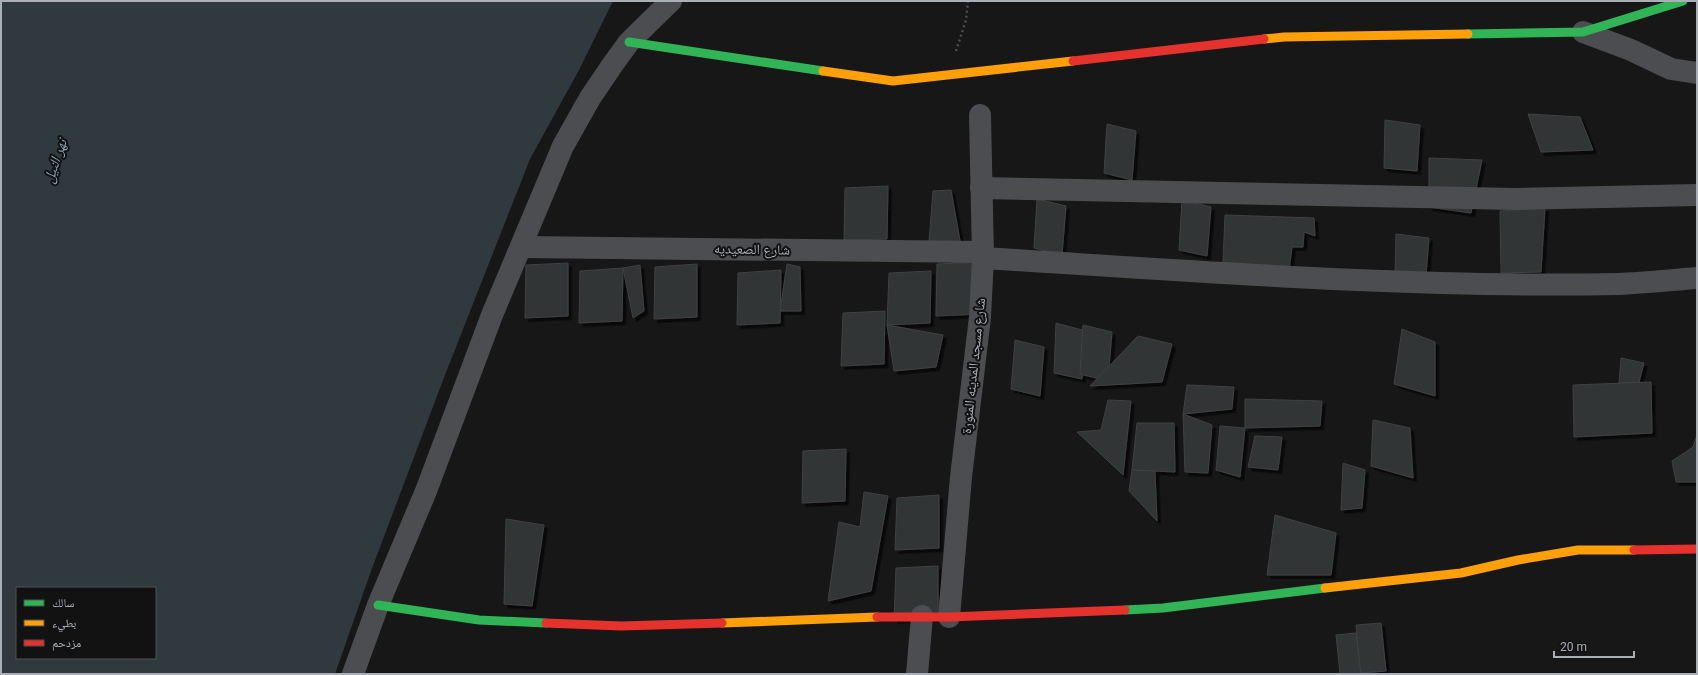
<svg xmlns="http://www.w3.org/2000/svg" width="1698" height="675" viewBox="0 0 1698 675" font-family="Roboto,'Noto Naskh Arabic',sans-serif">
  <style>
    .water { fill: #303a3e; fill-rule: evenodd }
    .building { fill: #333435; stroke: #404144; filter: url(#shadow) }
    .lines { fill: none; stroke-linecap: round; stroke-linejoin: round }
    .path { stroke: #4d4f51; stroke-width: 2.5; stroke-dasharray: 2 3; stroke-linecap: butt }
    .street { stroke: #4c4d50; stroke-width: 22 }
    .fast { stroke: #30b455; stroke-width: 9 }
    .slow { stroke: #ff9f0a; stroke-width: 9 }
    .jam { stroke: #e5322d; stroke-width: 9 }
    .labels { text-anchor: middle; stroke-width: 4; stroke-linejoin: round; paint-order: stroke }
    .street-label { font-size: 14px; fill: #aaafb7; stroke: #121213 }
    .water-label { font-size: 15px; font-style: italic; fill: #859faf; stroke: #121213 }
  </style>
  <defs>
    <filter id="shadow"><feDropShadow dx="3.5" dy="3.5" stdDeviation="0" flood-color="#0009"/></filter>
  </defs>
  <rect width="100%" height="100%" fill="#171718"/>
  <!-- water -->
  <path class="water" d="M1,1H613L579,70L530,159L443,380L371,571L335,674H1ZM17,588H155V658H17Z"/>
  <!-- building -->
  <g class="building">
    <path d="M1528,114L1580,117L1593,150L1541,152Z"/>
    <path d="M1385,120L1420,125L1417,171L1384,168Z"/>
    <path d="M1107,124L1136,131L1132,180L1104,173Z"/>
    <path d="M1429,158L1482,160L1471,213L1429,207Z"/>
    <path d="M888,186L887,239L844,240L845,188Z"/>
    <path d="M951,190L962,252L929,242L933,191Z"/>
    <path d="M1037,199L1066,206L1062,255L1034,248Z"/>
    <path d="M1182,200L1211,207L1207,256L1179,250Z"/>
    <path d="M1545,208L1541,272L1501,273L1500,211Z"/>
    <path d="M1225,215L1314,218L1315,236L1304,232L1303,247H1292L1289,270L1223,262Z"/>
    <path d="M1396,234L1429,238L1426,275L1395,273Z"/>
    <path d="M979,262V314L936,316L937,264Z"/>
    <path d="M568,263V316L525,318L526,265Z"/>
    <path d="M697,264V317L654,319L655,267Z"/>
    <path d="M787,264L800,267L801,311H780Z"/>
    <path d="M640,265L644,311L633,318L623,268Z"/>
    <path d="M623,268L622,321L579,323L580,271Z"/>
    <path d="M781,270L780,323L737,325L738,273Z"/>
    <path d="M931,271L930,323L887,325L889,273Z"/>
    <path d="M885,311L884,364L841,366L843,313Z"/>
    <path d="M1056,323L1086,331L1082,379L1054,373Z"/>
    <path d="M887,325L943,335L936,367L894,371Z"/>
    <path d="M1083,325L1112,332L1108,381L1080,374Z"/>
    <path d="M1402,329L1435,342V396L1394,384Z"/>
    <path d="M1138,336L1172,344L1162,382L1090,386Z"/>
    <path d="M1015,340L1044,347L1040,396L1011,389Z"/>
    <path d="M1621,358L1644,363L1639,382L1619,383Z"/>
    <path d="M1651,382L1652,433L1574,437L1573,385Z"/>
    <path d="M1187,385L1234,387L1232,409L1183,414Z"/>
    <path d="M1245,399L1322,401L1320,426L1245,428Z"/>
    <path d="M1108,400L1131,401L1123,475L1077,432L1101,430Z"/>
    <path d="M1183,414L1212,425L1208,473L1185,472Z"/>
    <path d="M1373,420L1410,428L1413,478L1371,466Z"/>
    <path d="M1137,423H1174L1175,472L1132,470Z"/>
    <path d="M1220,426L1245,428L1240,477L1216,470Z"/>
    <path d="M1697,435V482H1676L1672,461L1693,447Z"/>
    <path d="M1255,436L1282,437L1278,470L1248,467Z"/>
    <path d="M846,449L845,501L802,503L803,451Z"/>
    <path d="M1343,463L1365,470L1362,508L1341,510Z"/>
    <path d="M1132,470L1155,471L1157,521L1129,491Z"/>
    <path d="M864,492L888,496L871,591L828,601L839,522L860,527Z"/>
    <path d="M939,495V548L895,550L897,498Z"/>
    <path d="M1275,515L1336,533L1331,575H1267Z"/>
    <path d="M506,519L544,525L532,606L504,604Z"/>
    <path d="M938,566V618L894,620L896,568Z"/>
    <path d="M1381,623L1386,671L1360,673L1356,625Z"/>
    <path d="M1356,633L1361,674H1340L1336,635Z"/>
  </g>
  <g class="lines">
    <!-- path -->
    <path class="path" d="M956,51L966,20L968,1"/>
    <!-- street -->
    <g class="street">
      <path d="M1583,32L1631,50L1671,69L1697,73"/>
      <path d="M981,188L1516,199L1697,195"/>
      <path d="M521,247L983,252"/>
      <path d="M983,258C1194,271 1406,288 1618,284C1644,283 1671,280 1697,278"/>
      <path d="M949,617L961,477L980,317L983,258L980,115"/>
      <path d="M353,674L378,605L426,491L492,315L563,146L590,98L613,64L629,42L671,1"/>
      <path d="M917,674L922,616"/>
    </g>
    <!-- fast -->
    <g class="fast">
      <path d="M1468,34L1583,32L1683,1"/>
      <path d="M629,42L823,71"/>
      <path d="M378,605L479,620L546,623"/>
      <path d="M1125,610L1163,608L1325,588"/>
    </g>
    <!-- slow -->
    <g class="slow">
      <path d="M1264,39L1284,37L1468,34"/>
      <path d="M823,71L893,81L1073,61"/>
      <path d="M1325,588L1461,573L1518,560L1578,550H1634"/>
      <path d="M722,623L877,617"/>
    </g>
    <!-- jam -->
    <g class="jam">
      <path d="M1073,61L1264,39"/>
      <path d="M1634,550L1697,549"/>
      <path d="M877,617H949L1125,610"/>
      <path d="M546,623L621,626L722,623"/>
    </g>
  </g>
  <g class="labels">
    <!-- street labels -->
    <g class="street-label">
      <text transform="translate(752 249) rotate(1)" y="5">شارع الصعيديه</text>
      <text transform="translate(973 366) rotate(-84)" y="5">شارع مسجد المدينه المنورة</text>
    </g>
    <!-- water labels -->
    <g class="water-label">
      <text transform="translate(55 161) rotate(-71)" y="5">نهر النيل</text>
    </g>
  </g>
  <!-- border -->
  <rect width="1698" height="675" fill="none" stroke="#aaafb7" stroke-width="4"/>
  <!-- legend -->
  <rect x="16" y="587" width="140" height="72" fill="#121213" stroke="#4f5155"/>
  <rect x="24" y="600" width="20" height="6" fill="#30b455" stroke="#4f5155"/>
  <text x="52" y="607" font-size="12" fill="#aaafb7">سالك</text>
  <rect x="24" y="620" width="20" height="6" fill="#ff9f0a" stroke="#4f5155"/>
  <text x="52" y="627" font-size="12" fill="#aaafb7">بطيء</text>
  <rect x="24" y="640" width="20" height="6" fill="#e5322d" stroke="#4f5155"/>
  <text x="52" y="647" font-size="12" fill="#aaafb7">مزدحم</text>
  <!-- scale -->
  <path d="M1554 651v6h80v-6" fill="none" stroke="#aaafb7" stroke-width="2"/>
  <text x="1560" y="651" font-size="12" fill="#aaafb7" stroke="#121213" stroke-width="3" paint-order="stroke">20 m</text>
</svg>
